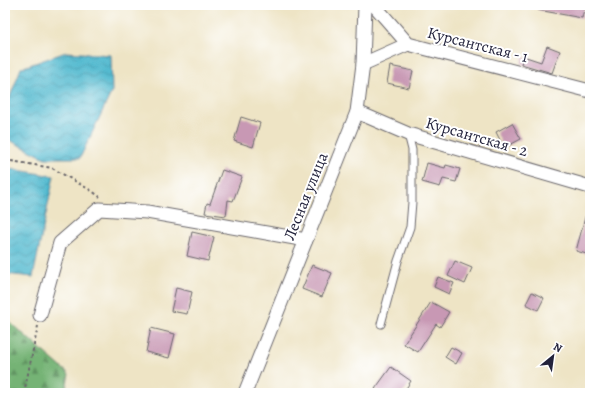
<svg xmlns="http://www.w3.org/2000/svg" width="595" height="398" viewBox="0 0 595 398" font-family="Alegreya,serif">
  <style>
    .forest { fill: url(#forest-firs); stroke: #4b6a58 }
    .water { fill: url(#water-waves); stroke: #3a6e85 }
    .building { fill: #c898b4 }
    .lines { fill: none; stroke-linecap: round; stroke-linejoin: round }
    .lane-casing { stroke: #69666b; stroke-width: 9 }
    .street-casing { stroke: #69666b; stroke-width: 15 }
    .path { stroke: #69666b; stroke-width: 2; stroke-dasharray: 3 3; stroke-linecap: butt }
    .lane { stroke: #fff; stroke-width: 7 }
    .street { stroke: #fff; stroke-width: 13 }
    .labels { text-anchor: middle; stroke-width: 4; stroke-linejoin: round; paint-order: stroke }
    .street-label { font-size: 16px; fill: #22223b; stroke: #fff }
  </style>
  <defs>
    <pattern id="forest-firs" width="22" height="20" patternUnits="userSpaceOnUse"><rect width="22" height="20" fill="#74b374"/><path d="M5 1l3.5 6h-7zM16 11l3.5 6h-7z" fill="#5f9160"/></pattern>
    <pattern id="water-waves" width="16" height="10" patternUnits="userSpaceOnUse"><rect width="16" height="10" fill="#51b9cf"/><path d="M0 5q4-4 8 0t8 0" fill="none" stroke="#4396a9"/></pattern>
  </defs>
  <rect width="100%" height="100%" fill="#fff"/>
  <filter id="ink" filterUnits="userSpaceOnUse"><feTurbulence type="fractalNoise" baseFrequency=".025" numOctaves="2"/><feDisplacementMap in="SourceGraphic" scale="8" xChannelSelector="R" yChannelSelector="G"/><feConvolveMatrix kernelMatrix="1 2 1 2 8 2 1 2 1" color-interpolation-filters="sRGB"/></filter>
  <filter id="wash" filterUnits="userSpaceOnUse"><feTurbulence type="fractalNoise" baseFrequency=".012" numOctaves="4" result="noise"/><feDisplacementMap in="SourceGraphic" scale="16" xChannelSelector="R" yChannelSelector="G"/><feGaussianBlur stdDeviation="0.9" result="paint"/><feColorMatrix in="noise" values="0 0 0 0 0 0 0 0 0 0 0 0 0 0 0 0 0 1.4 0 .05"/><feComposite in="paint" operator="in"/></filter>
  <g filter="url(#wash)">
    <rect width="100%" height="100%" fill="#eee4c5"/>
    <!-- forest -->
    <path class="forest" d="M5,318L69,374L65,393H5Z"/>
    <!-- water -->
    <g class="water">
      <path d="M66,52L111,55L112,91L80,158H45L5,138L8,102L21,68Z"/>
      <path d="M5,168L54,176L33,277L5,274Z"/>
    </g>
    <g id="blocks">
      <!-- building -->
      <g class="building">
        <path d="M538,5H585L582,18L538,10Z"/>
        <path d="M547,46L560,51L552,73L521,64L523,56L541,62Z"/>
        <path d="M390,66L413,71L409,88L387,83Z"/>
        <path d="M241,117L260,123L253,147L234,141Z"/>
        <path d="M512,123L521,139L504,148L496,132Z"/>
        <path d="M427,163L445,168L446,165L460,169L456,182L443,179L440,187L422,182Z"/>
        <path d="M222,170L242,177L233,201L228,200L226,216L205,213L207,203L210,204Z"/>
        <path d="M587,210H590V255L576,251Z"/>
        <path d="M192,232L214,237L208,261L187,256Z"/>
        <path d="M455,261L472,268L465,284L448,276Z"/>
        <path d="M312,265L332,273L322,297L302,289Z"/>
        <path d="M438,277L454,283L449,294L434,287Z"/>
        <path d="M176,288L192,292L187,314L171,311Z"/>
        <path d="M532,292L544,298L538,310L526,304Z"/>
        <path d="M431,302L449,312L440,327L436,324L418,352L404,344Z"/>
        <path d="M151,328L175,334L169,358L146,352Z"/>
        <path d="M451,347L462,353L456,364L445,357Z"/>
        <path d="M391,367L411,381L403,393H381L375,389Z"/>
      </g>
    </g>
  </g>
  <g filter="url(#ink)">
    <use href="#blocks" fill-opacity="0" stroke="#69666b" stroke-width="1"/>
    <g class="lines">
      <defs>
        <path id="lane" d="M381,324L398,261L410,227L412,202V150L408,134"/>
        <g id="street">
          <path d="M374,5L408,44L590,91"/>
          <path d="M363,64L408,44"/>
          <path d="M357,112L408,134L590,187"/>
          <path d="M40,315L60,243L99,209L147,212L306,240"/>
          <path d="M245,393L357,112L363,64L365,5"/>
        </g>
      </defs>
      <!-- lane casing -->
      <use href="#lane" class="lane-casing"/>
      <!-- street casing -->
      <use href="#street" class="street-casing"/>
      <!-- path -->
      <g class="path">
        <path d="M5,160L52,168L92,191L100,197"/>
        <path d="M24,393L38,326"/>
      </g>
      <!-- lane -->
      <use href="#lane" class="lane"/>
      <!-- street -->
      <use href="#street" class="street"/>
    </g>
  </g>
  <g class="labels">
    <!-- street labels -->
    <g class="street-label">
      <text transform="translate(478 44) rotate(14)" y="6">Курсантская - 1</text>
      <text transform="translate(477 136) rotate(16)" y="6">Курсантская - 2</text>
      <text transform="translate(305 196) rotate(-68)" y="6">Лесная улица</text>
    </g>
  </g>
  <!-- margin -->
  <rect width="595" height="398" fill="none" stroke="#fff" stroke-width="20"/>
  <!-- north arrow -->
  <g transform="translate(553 356) rotate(29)" stroke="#ffffff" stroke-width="3" paint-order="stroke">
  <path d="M0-3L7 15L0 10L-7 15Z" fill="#22223b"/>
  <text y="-6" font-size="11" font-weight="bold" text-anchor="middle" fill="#22223b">N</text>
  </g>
</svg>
